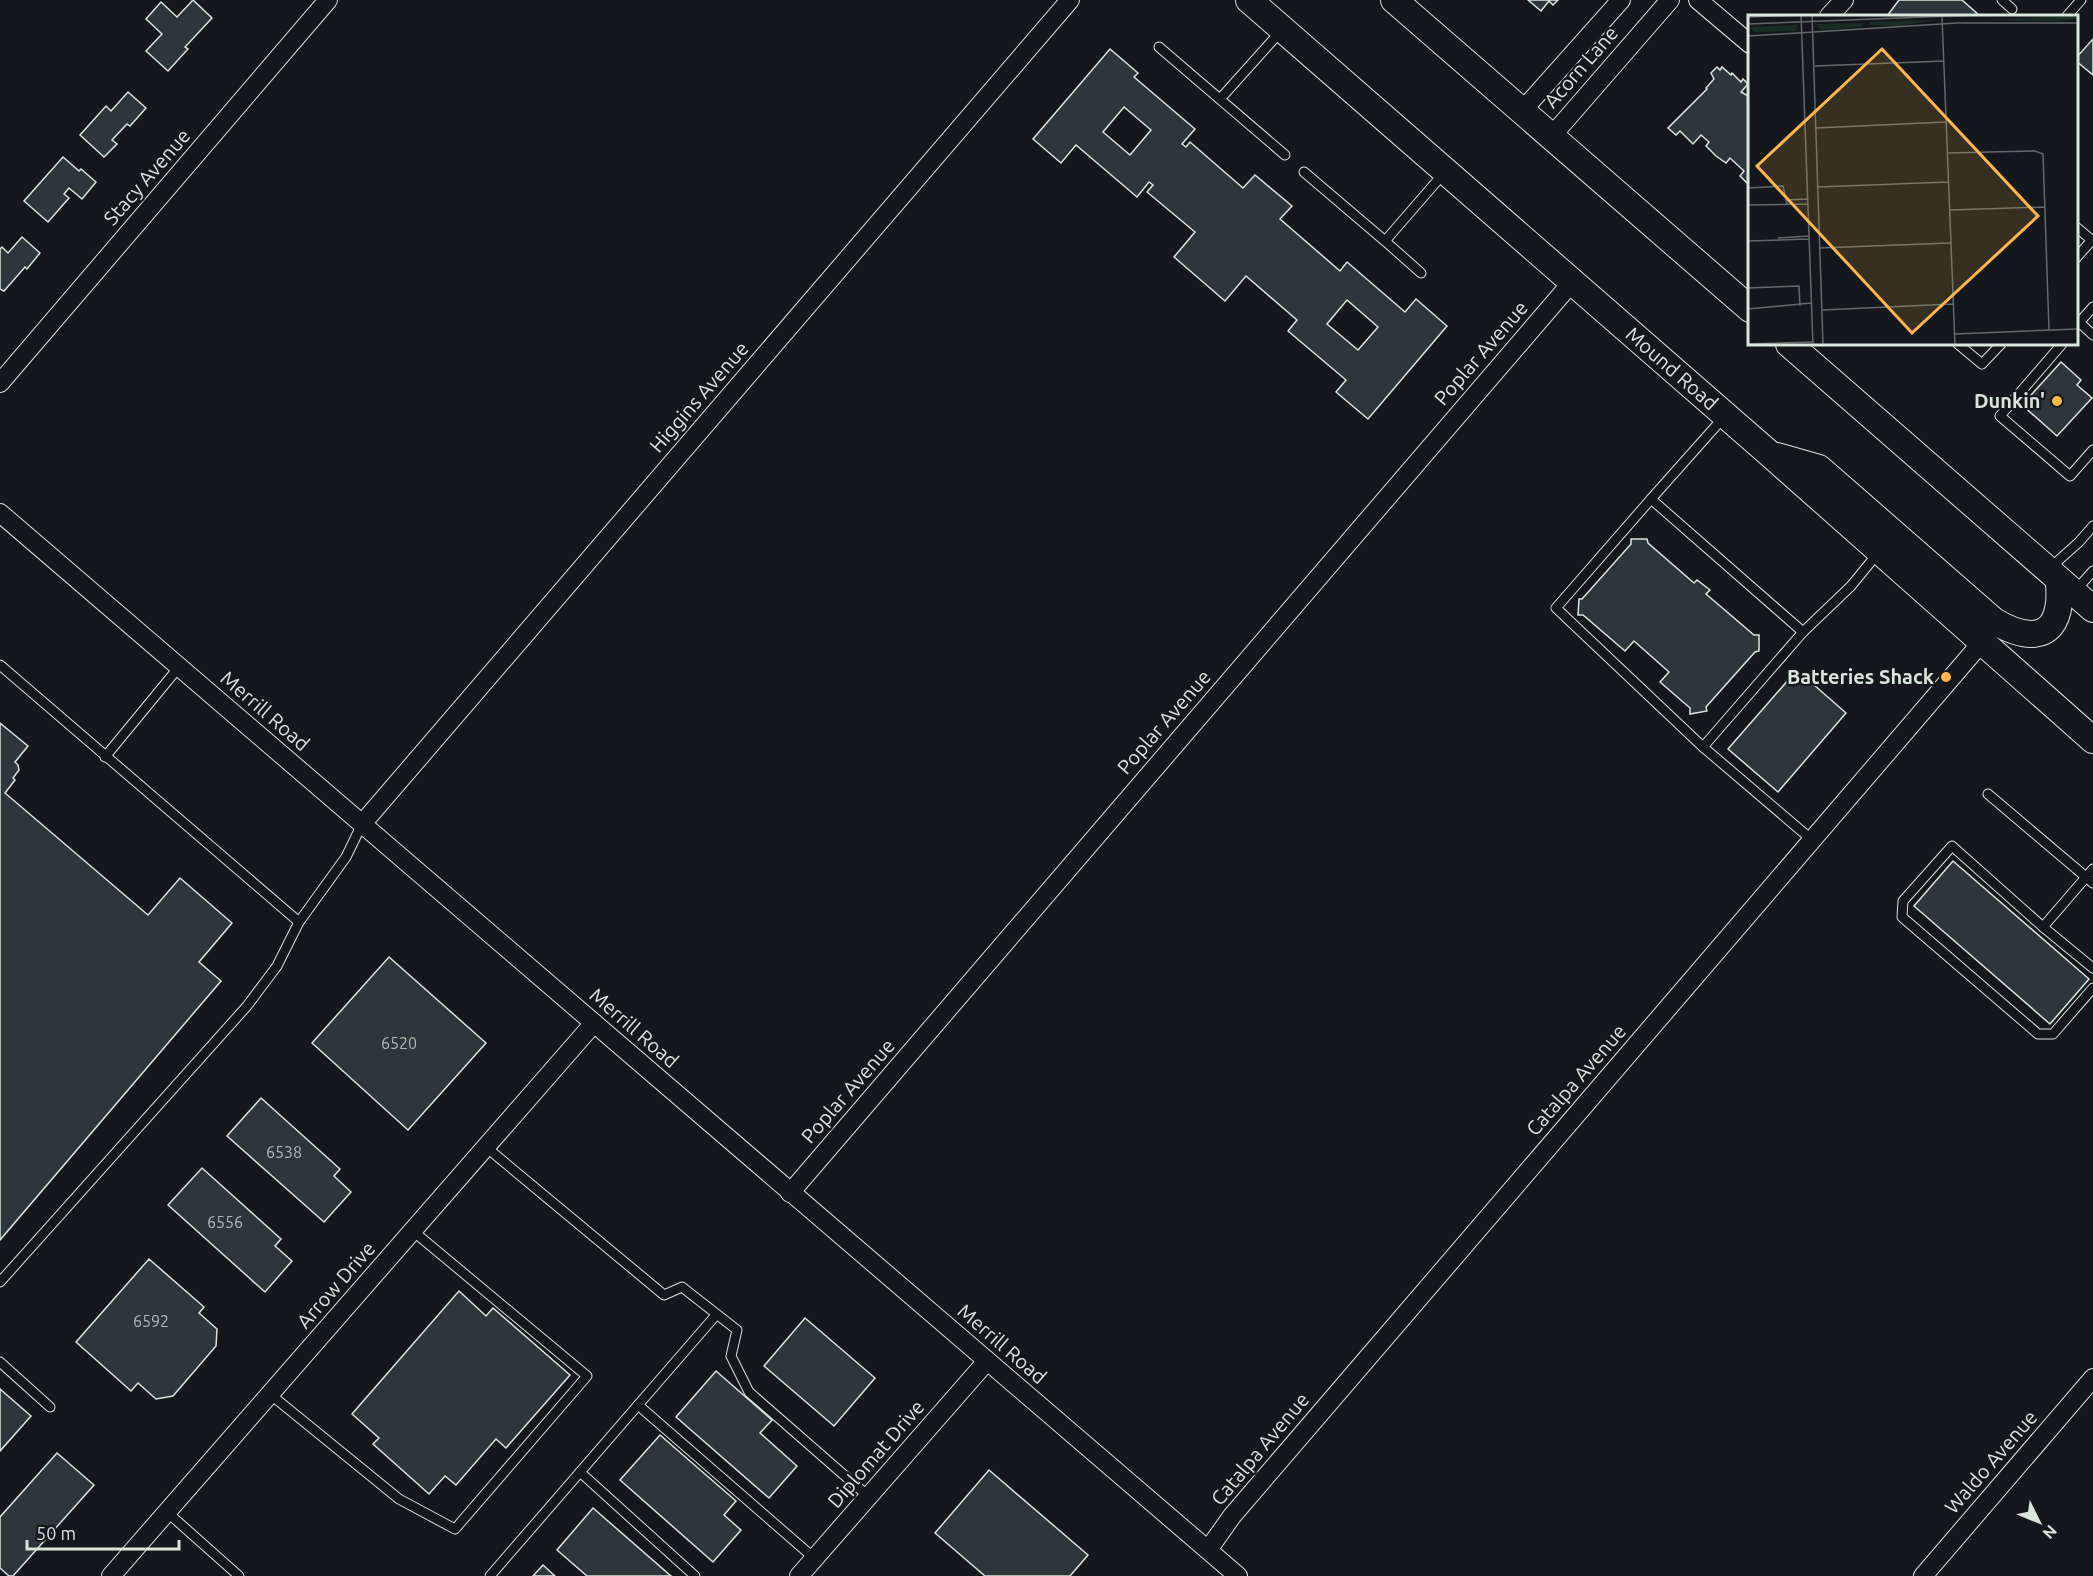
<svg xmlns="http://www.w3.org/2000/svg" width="2093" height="1576" viewBox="0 0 2093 1576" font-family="Ubuntu,sans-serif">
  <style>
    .building { fill: #2c363c; stroke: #d8e6dc; stroke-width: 1.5; fill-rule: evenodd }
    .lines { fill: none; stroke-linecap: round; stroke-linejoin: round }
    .lane-casing { stroke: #d8e6dc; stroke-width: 11 }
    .street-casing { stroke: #d8e6dc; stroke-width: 20 }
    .secondary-casing { stroke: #d8e6dc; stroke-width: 28 }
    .lane { stroke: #14181c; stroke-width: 9 }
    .street { stroke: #14181c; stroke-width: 18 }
    .secondary { stroke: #14181c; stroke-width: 26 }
    .poi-dot { fill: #ffb74d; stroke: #14181c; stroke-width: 2 }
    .labels { text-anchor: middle; stroke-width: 4.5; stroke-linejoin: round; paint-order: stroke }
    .number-label { font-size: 16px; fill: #adbab4 }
    .street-label { font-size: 20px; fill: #d8e6dc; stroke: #14181c }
    .poi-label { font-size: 20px; font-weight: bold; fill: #d8e6dc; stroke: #14181c; text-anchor: end }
    .inset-road { fill: none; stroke: #626a69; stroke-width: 1.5 }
    .view { fill: #ffb74d; fill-opacity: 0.15; stroke: #ffb74d; stroke-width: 3 }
    .inset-edge { fill: none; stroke: #d8e6dc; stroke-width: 3 }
  </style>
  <rect width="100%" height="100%" fill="#14181c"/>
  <!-- building -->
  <g class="building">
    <path d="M193,0L212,18L185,47L188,49L168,71L146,51L162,34L146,19L161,2L177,17Z"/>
    <path d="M1528,0H1558L1553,5L1549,1L1541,11Z"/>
    <path d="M1899,0H1962L1980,16H1887Z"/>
    <path d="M2093,39V75L2076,61V58Z"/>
    <path d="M1110,49L1138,73L1134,77L1195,129L1182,144L1186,147L1190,142L1243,188L1255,175L1292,206L1280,219L1340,271L1347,262L1405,312L1416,299L1447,326L1368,419L1336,392L1346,380L1288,331L1297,320L1246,276L1225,301L1174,257L1195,232L1147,192L1153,185L1149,182L1137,197L1076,145L1061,163L1033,139ZM1124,107L1151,130L1130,155L1103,132ZM1347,300L1378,327L1358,350L1327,324Z"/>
    <path d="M1717,67L1720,70L1722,67L1731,75L1732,73L1741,82L1743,79L1748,84L1741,92L1750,97V186L1740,176L1744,171L1730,158L1726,163L1716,156L1706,146L1709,142L1701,135L1693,144L1680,131L1676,135L1668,128L1707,89L1706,88L1714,79L1711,73Z"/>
    <path d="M128,92L146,108L130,126L127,124L112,140L117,144L104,157L80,135L106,106L111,111Z"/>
    <path d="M63,157L79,171L81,169L96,182L82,199L69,188L64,194L69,198L48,222L24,201Z"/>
    <path d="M22,237L40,253L27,269L25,267L4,291L0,289V249L2,247L8,253Z"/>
    <path d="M2061,362L2081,380L2077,385L2092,398L2057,436L2022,405Z"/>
    <path d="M1631,539H1647L1648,543L1694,583L1697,580L1710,590L1706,594L1754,635H1759V651L1755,652L1706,707L1707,711L1690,714V708L1660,682L1669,672L1634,641L1625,651L1583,615H1578L1579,599H1582L1631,544Z"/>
    <path d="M1797,670L1846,713L1778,792L1728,749Z"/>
    <path d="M0,723L28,746L15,762L18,765L19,770L13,778L15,780L5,793L148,915L180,878L232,923L199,962L221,981L0,1240Z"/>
    <path d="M1953,861L2089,979L2050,1024L1914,906Z"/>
    <path d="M389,957L486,1043L408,1130L312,1043Z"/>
    <path d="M261,1098L340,1169L334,1176L351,1192L324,1222L227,1136Z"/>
    <path d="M202,1168L281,1239L275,1246L292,1261L265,1292L168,1205Z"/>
    <path d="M149,1259L204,1307L199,1313L217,1329L216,1346L173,1396L156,1399L138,1383L131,1391L76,1342Z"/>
    <path d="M459,1291L486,1316L493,1308L570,1375L506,1448L496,1439L456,1485L445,1476L429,1494L373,1444L379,1438L352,1414Z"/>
    <path d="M805,1318L875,1378L834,1426L764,1366Z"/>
    <path d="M716,1371L772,1420L760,1433L797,1466L769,1498L676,1417Z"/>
    <path d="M0,1389L31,1416L0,1451Z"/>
    <path d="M660,1435L736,1501L724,1515L741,1530L713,1562L620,1480Z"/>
    <path d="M57,1453L94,1485L13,1576H9L0,1568V1517Z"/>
    <path d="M989,1470L1088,1555L1070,1576H985L935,1533Z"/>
    <path d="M593,1508L671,1576H587L557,1550Z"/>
    <path d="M543,1565L555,1576H533Z"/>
  </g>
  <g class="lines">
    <defs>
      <g id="lane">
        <path d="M2002,0L2012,9"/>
        <path d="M2067,16L2081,0"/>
        <path d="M1159,47L1285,155"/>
        <path d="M1220,99L1281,31"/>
        <path d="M1304,172L1385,241L1444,173"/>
        <path d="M2076,227L2093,241"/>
        <path d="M1385,241L1421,273"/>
        <path d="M2076,258L2092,240"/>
        <path d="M2080,323L2093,335"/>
        <path d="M2076,326L2093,307"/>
        <path d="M1958,344L1982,364L2001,344"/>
        <path d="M2062,344L2000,416L2070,476L2093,450"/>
        <path d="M1724,417L1651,499L1803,632L1851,586L1878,553"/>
        <path d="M1651,499L1556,608L1703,747"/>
        <path d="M2050,568L2079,542L2093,526"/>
        <path d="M2075,591L2093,571"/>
        <path d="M1803,632L1703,747L1812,840"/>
        <path d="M0,665L299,922"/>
        <path d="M105,757L179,667"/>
        <path d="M1988,794L2093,883"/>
        <path d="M2093,869L2043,927L1952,846L1903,901L1902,917L2038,1034H2053L2093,988"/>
        <path d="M2043,927L2093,968"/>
        <path d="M486,1147L664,1295L682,1287L737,1330L731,1356L749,1392L868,1496"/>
        <path d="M0,1282L247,1006L277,966L299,922L346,857L362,824"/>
        <path d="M0,1362L50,1407"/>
        <path d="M270,1394L399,1499L455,1529L587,1376L413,1231"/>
        <path d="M638,1405L814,1558"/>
        <path d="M580,1472L695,1576"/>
        <path d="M167,1512L239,1576"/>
        <path d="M490,1576L716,1315"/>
      </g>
      <g id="street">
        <path d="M1698,0L1750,44"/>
        <path d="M1829,16L1844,0"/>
        <path d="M1521,112L1621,0"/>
        <path d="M1550,138L1670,0"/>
        <path d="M0,383L328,0"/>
        <path d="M0,513L1238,1576"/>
        <path d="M362,824L1070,0"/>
        <path d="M790,1193L1573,281"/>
        <path d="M1208,1550L1232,1516L1982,642"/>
        <path d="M111,1576L594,1023"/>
        <path d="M799,1576L987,1361"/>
        <path d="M1923,1576L2093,1378"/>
      </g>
      <g id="secondary">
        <path id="s1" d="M1249,0L1771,455L2093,740"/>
        <path d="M1394,0L1750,309"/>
        <path d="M1789,344L2093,609"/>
        <path d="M1777,456L1819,468L1994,621C2021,637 2054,645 2059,603C2060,596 2059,587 2059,580"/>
      </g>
    </defs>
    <!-- lane casing -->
    <use href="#lane" class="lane-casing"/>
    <!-- street casing -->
    <use href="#street" class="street-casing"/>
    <!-- secondary casing -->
    <use href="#secondary" class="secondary-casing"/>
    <!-- lane -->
    <use href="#lane" class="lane"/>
    <!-- street -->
    <use href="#street" class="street"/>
    <!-- secondary -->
    <use href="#secondary" class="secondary"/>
  </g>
  <!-- markers -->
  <g class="poi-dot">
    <circle cx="2057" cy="401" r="6"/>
    <circle cx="1946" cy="677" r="6"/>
  </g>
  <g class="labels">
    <!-- number labels -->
    <g class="number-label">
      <text x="399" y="1049">6520</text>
      <text x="284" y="1158">6538</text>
      <text x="225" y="1228">6556</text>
      <text x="151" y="1327">6592</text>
    </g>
    <!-- street labels -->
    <g class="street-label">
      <text transform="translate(1581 67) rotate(-49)" y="7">Acorn Lane</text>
      <text transform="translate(147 177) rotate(-49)" y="7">Stacy Avenue</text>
      <text transform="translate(1481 353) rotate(-49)" y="7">Poplar Avenue</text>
      <text dy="7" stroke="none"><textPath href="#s1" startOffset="561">Mound Road</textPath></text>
      <text transform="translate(699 397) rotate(-49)" y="7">Higgins Avenue</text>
      <text transform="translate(265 711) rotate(41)" y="7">Merrill Road</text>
      <text transform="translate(1164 722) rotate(-49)" y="7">Poplar Avenue</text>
      <text transform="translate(634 1028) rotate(41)" y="7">Merrill Road</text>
      <text transform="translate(1576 1080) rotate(-49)" y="7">Catalpa Avenue</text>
      <text transform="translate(848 1091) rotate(-49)" y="7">Poplar Avenue</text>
      <text transform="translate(336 1285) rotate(-49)" y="7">Arrow Drive</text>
      <text transform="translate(1002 1344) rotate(41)" y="7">Merrill Road</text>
      <text transform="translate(1260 1449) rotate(-50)" y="7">Catalpa Avenue</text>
      <text transform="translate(876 1454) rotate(-49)" y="7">Diplomat Drive</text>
      <text transform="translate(1991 1462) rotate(-49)" y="7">Waldo Avenue</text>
    </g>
    <!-- poi labels -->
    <g class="poi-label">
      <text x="2045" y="408">Dunkin'</text>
      <text x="1934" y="684">Batteries Shack</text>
    </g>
  </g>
  <!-- overview -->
  <g transform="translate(1748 15)">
    <rect width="330" height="330" fill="#14181c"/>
    <path d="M328,1V4L308,6L230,5ZM191,5L149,11L122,10V7ZM117,8L113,12L73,15L68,9ZM50,10L48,16L6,17L2,12Z" fill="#1a2d24"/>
    <path class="inset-road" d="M53,0L65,330M64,0L75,330M0,2L56,0M194,2L207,330M0,9L228,0M0,21L209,8H330M67,51L196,46M68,113L198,107M199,138L287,136L295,139L301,315M70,172L200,167M0,173L35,171L39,189M38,185L60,184M0,190L60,189M202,195L297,192M30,223L61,221M0,226L61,224M72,233L202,228M0,273L51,271L52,291M0,294L63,288M74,295L205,289M207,319L330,314M0,329L64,327"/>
    <path class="view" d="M134,34L290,201L164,318L9,151Z"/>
    <rect width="330" height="330" class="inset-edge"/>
  </g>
  <!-- north arrow -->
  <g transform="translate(2039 1522) rotate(133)" stroke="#14181c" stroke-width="4.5" paint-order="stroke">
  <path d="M0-4.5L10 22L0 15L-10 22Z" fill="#d8e6dc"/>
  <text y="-9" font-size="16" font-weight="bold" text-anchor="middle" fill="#d8e6dc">N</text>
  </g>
  <!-- scale -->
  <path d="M27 1540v9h152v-9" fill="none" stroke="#d8e6dc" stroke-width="3"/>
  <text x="36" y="1540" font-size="18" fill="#d8e6dc" stroke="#14181c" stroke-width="4.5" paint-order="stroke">50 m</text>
</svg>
